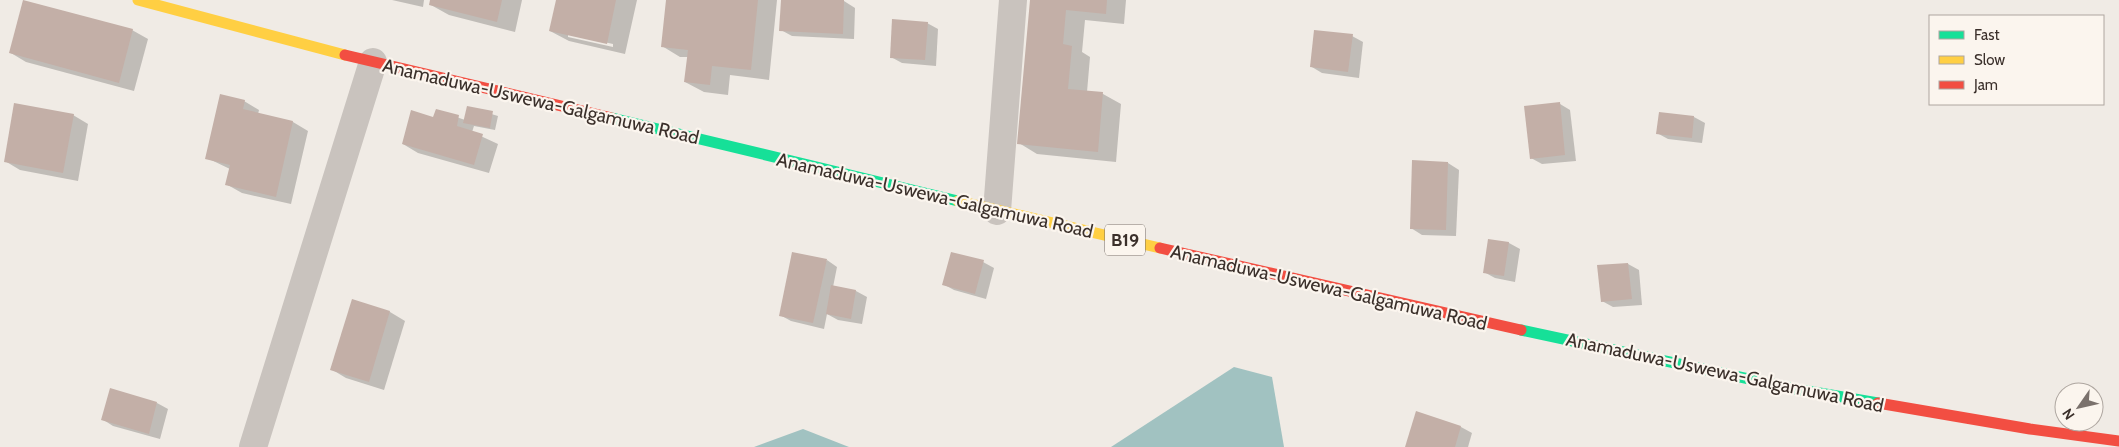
<svg xmlns="http://www.w3.org/2000/svg" width="2119" height="447" viewBox="0 0 2119 447" font-family="Cabin,sans-serif">
  <style>
    .water { fill: #a1c2c1 }
    .shadow { fill: #0003; fill-rule: evenodd }
    .building { fill: #c3afa7 }
    .lines { fill: none; stroke-linecap: round; stroke-linejoin: round }
    .street { stroke: #c9c3be; stroke-width: 28 }
    .fast { stroke: #16e098; stroke-width: 11 }
    .slow { stroke: #ffcf43; stroke-width: 11 }
    .jam { stroke: #f24e42; stroke-width: 11 }
    .labels { text-anchor: middle; stroke-width: 4.5; stroke-linejoin: round; paint-order: stroke }
    .shield { fill: #fbf5ee; stroke: #756b66; stroke-width: 1 }
    .shield-label { font-size: 18px; font-weight: bold; fill: #3b302b }
    .street-label { font-size: 19px; fill: #3b302b; stroke: #fbf5ee }
  </style>
  <rect width="100%" height="100%" fill="#f0ebe5"/>
  <!-- water -->
  <g class="water">
    <path d="M1234,367L1272,377L1284,447H1111Z"/>
    <path d="M803,429L849,447H754Z"/>
  </g>
  <!-- shadow -->
  <g class="shadow">
    <path d="M392,0H424L423,7Z"/>
    <path d="M432,0H522L515,32L449,15L431,5Z"/>
    <path d="M557,0H637L625,54L569,41L550,31ZM568,34L613,44V47L568,37Z"/>
    <path d="M667,0H777L769,80L730,75L728,95L704,92L685,82L688,57H680L662,46Z"/>
    <path d="M782,0L844,1L855,8L854,39L792,36L781,30Z"/>
    <path d="M1032,0H1126L1124,24L1085,20L1082,52L1090,57L1087,92L1103,94L1121,104L1116,162L1037,154L1019,143Z"/>
    <path d="M927,23L938,29L936,66L902,63L891,57Z"/>
    <path d="M132,30L148,39L134,91L26,62L11,53Z"/>
    <path d="M1352,36L1363,42L1359,78L1322,73L1312,67Z"/>
    <path d="M244,101L259,110L258,114L293,122L308,131L291,204L242,193L226,184L230,169L207,158Z"/>
    <path d="M1560,104L1570,110L1576,161L1542,164L1531,158Z"/>
    <path d="M468,107L498,116L495,130L474,126L472,132L498,144L489,173L418,153L403,144L434,118L436,110L465,120Z"/>
    <path d="M73,115L88,124L78,181L20,170L5,161Z"/>
    <path d="M1694,117L1705,123L1702,143L1668,139L1657,133Z"/>
    <path d="M1448,163L1459,170L1456,236L1422,235L1411,228Z"/>
    <path d="M1489,240L1509,243L1520,249L1515,282L1495,278L1484,272Z"/>
    <path d="M827,260L837,267L833,287L856,291L867,297L862,324L838,320L827,314L824,329L791,321L780,315Z"/>
    <path d="M983,262L994,268L986,299L954,290L943,284Z"/>
    <path d="M1628,264L1639,270L1642,305L1613,307L1602,301Z"/>
    <path d="M353,300L390,312L405,321L384,390L346,378L331,369Z"/>
    <path d="M157,403L168,409L160,439L113,426L102,419Z"/>
    <path d="M1417,413L1461,427L1472,433L1468,447H1406Z"/>
  </g>
  <!-- building -->
  <g class="building">
    <path d="M23,0L133,29L119,83L9,53Z"/>
    <path d="M430,0H502L497,22L429,5Z"/>
    <path d="M556,0H616L607,44L549,31Z"/>
    <path d="M666,0H758L751,70L712,66L710,85L684,82L688,50L661,47Z"/>
    <path d="M781,0H844L843,34L779,31Z"/>
    <path d="M1030,0H1107L1106,14L1066,10L1063,44L1072,46L1068,89L1103,92L1098,152L1017,144Z"/>
    <path d="M892,19L928,22L925,60L890,58Z"/>
    <path d="M1314,30L1353,34L1348,72L1310,67Z"/>
    <path d="M220,94L245,100L243,109L293,121L276,197L225,185L230,165L205,159Z"/>
    <path d="M1560,102L1565,155L1530,159L1524,106Z"/>
    <path d="M14,103L74,114L63,173L4,162Z"/>
    <path d="M467,106L493,111L490,128L463,123Z"/>
    <path d="M436,109L459,115L457,126L483,134L474,165L402,144L411,110L433,117Z"/>
    <path d="M1659,112L1694,116L1692,138L1656,134Z"/>
    <path d="M1412,160L1448,162L1446,230L1410,229Z"/>
    <path d="M1488,239L1509,242L1504,276L1483,273Z"/>
    <path d="M792,252L827,259L813,323L779,316Z"/>
    <path d="M951,252L984,260L975,294L942,285Z"/>
    <path d="M1628,263L1632,299L1601,302L1597,265Z"/>
    <path d="M831,285L856,290L851,319L826,314Z"/>
    <path d="M352,299L390,311L369,382L330,370Z"/>
    <path d="M110,388L157,402L149,434L101,420Z"/>
    <path d="M1416,411L1461,426L1455,447H1405Z"/>
  </g>
  <g class="lines">
    <!-- street -->
    <g class="street">
      <path d="M997,211L1013,0"/>
      <path d="M253,447L373,62"/>
    </g>
    <!-- fast -->
    <g class="fast">
      <path d="M612,118L958,201"/>
      <path d="M1521,330L1796,389L1878,403"/>
    </g>
    <!-- slow -->
    <g class="slow">
      <path d="M138,0L345,55"/>
      <path d="M958,201L1160,248"/>
    </g>
    <!-- jam -->
    <g class="jam">
      <path d="M345,55L612,118"/>
      <path d="M1160,248L1521,330"/>
      <path d="M1878,403L2030,429L2119,441"/>
    </g>
  </g>
  <g class="labels">
    <!-- shield labels -->
    <rect class="shield" x="1105" y="224.5" width="40" height="31" rx="4"/>
    <g class="shield-label">
      <text x="1125" y="246">B19</text>
    </g>
    <!-- street labels -->
    <g class="street-label">
      <text transform="translate(541 101) rotate(13)" y="7">Anamaduwa-Uswewa-Galgamuwa Road</text>
      <text transform="translate(935 195) rotate(13)" y="7">Anamaduwa-Uswewa-Galgamuwa Road</text>
      <text transform="translate(1329 287) rotate(13)" y="7">Anamaduwa-Uswewa-Galgamuwa Road</text>
      <text transform="translate(1725 372) rotate(12)" y="7">Anamaduwa-Uswewa-Galgamuwa Road</text>
    </g>
  </g>
  <!-- legend -->
  <rect x="1929" y="15" width="175" height="90" fill="#fbf5ee" stroke="#aea6a0"/>
  <rect x="1939" y="31" width="25" height="8" fill="#16e098" stroke="#aea6a0"/>
  <text x="1974" y="40" font-size="15" fill="#3b302b">Fast</text>
  <rect x="1939" y="56" width="25" height="8" fill="#ffcf43" stroke="#aea6a0"/>
  <text x="1974" y="65" font-size="15" fill="#3b302b">Slow</text>
  <rect x="1939" y="81" width="25" height="8" fill="#f24e42" stroke="#aea6a0"/>
  <text x="1974" y="90" font-size="15" fill="#3b302b">Jam</text>
  <!-- north arrow -->
  <g transform="translate(2079 407) rotate(236)"><circle r="24" fill="#fbf5ee" stroke="#aea6a0"/>
  <path d="M0-4L9 19L0 12L-9 19Z" fill="#7a716c"/>
  <text y="-8" font-size="14" font-weight="bold" text-anchor="middle" fill="#3b302b">N</text>
  </g>
</svg>
